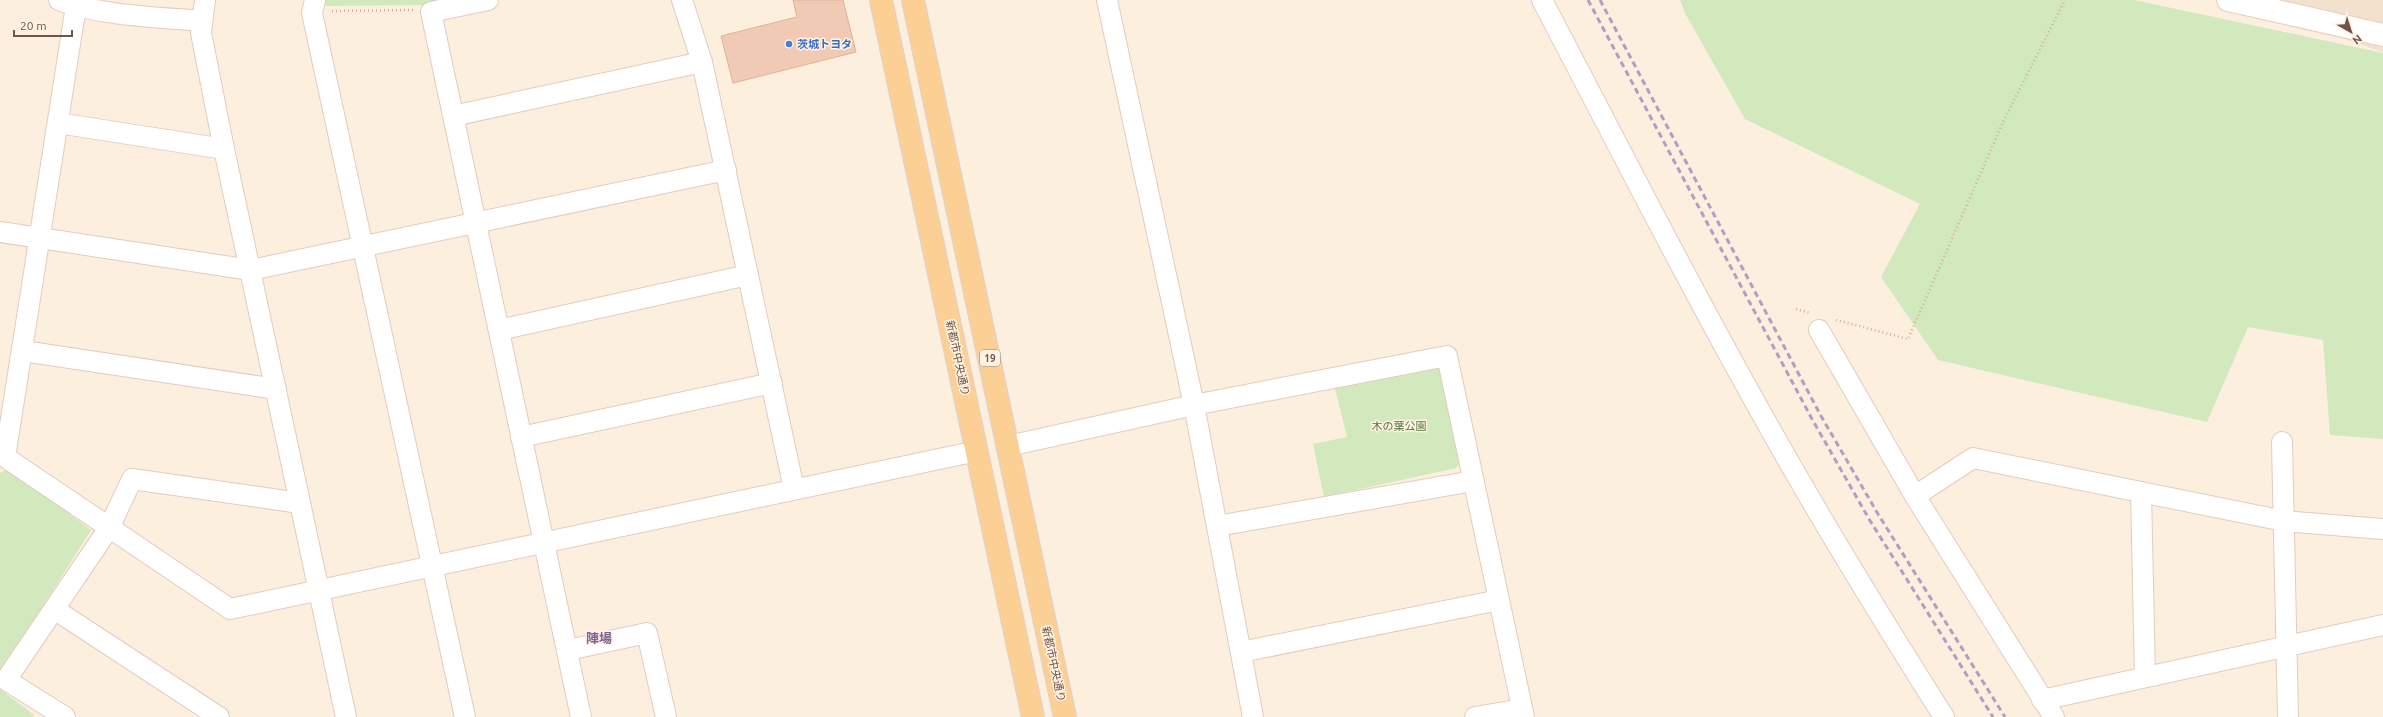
<svg xmlns="http://www.w3.org/2000/svg" width="2383" height="717" viewBox="0 0 2383 717" font-family="Ubuntu,'Noto Sans JP',sans-serif">
  <style>
    .residential { fill: #f3e0cd }
    .green { fill: #d1e9bd }
    .building { fill: #f1cab6; stroke: #e4af96 }
    .lines { fill: none; stroke-linecap: round; stroke-linejoin: round }
    .street-casing { stroke: #e2ccbe; stroke-width: 22 }
    .secondary-casing { stroke: #e7cdba; stroke-width: 24 }
    .primary-casing { stroke: #dad2cf; stroke-width: 24 }
    .path { stroke: #d5ae9a; stroke-width: 2.5; stroke-dasharray: 1 3; stroke-linecap: butt }
    .street { stroke: #fff; stroke-width: 20 }
    .secondary { stroke: #fff; stroke-width: 22 }
    .primary { stroke: #fcd095; stroke-width: 22 }
    .rail { stroke: #b09ec4; stroke-width: 3; stroke-dasharray: 6 4; stroke-linecap: butt }
    .shop-dot { fill: #3f7fe0; stroke: #fff3e4; stroke-width: 1.5 }
    .labels { text-anchor: middle; stroke-width: 3; stroke-linejoin: round; paint-order: stroke }
    .shield { fill: #fff3e4; stroke: #9c8376; stroke-width: 1 }
    .shield-label { font-size: 10px; font-weight: bold; fill: #715347 }
    .shop-label { font-size: 11px; font-weight: bold; fill: #366cbe; stroke: #fff3e4; text-anchor: start }
    .street-label { font-size: 11px; fill: #715347; stroke: #fff3e4 }
    .park-label { font-size: 11px; fill: #53783f; stroke: #fff3e4 }
    .quarter-label { font-size: 13px; font-weight: bold; fill: #816295; stroke: #fff3e4 }
  </style>
  <rect width="100%" height="100%" fill="#fcefde"/>
  <!-- residential -->
  <path class="residential" d="M2229,0H2383V52Z"/>
  <!-- green -->
  <g class="green">
    <path d="M326,0H439L424,5L325,6Z"/>
    <path d="M1680,0H2134L2383,53V439L2330,435L2323,340L2248,327L2207,422L1938,360L1881,277L1920,204L1745,119L1686,15Z"/>
    <path d="M1434,363L1443,369L1462,461L1456,468L1324,497L1313,444L1347,437L1334,385Z"/>
    <path d="M9,469L91,530L0,674V473Z"/>
    <path d="M0,689L34,715L32,717H0Z"/>
  </g>
  <!-- building -->
  <path class="building" d="M793,0H843L856,52L733,83L721,36L797,17Z"/>
  <g class="lines">
    <defs>
      <g id="street">
        <path d="M59,0C103,16 155,17 202,21"/>
        <path d="M205,0L201,33L224,149L346,717"/>
        <path d="M315,0L312,13L465,717"/>
        <path d="M488,0L431,12L581,717"/>
        <path d="M682,0L702,62L794,489"/>
        <path d="M1107,0L1194,405L1447,356L1524,717"/>
        <path d="M1542,0C1618,145 1692,291 1773,434C1827,530 1885,624 1944,717"/>
        <path d="M453,116L702,62"/>
        <path d="M58,123L224,149"/>
        <path d="M0,232L251,270L726,170"/>
        <path d="M499,330L748,275"/>
        <path d="M1819,330L1915,496L2054,717"/>
        <path d="M23,351L276,389"/>
        <path d="M521,437L772,383"/>
        <path d="M2282,442L2288,717"/>
        <path d="M1008,446L1194,405L1253,717"/>
        <path d="M5,457L230,609L977,451"/>
        <path d="M5,457L76,6"/>
        <path d="M2141,492L2145,677"/>
        <path d="M1915,496L1973,458L2284,521L2383,529"/>
        <path d="M1217,526L1473,481"/>
        <path d="M54,609L219,717"/>
        <path d="M568,650L647,633L666,717"/>
        <path d="M1241,652L1499,600"/>
        <path d="M2042,700L2383,625"/>
        <path d="M65,717L6,680L109,528L132,479L300,503"/>
        <path d="M1475,717L1522,709"/>
      </g>
      <path id="secondary" d="M2228,0L2383,35"/>
      <g id="primary">
        <path d="M881,0L1033,717"/>
        <path d="M913,0L1065,717"/>
      </g>
    </defs>
    <!-- street casing -->
    <use href="#street" class="street-casing"/>
    <!-- secondary casing -->
    <use href="#secondary" class="secondary-casing"/>
    <!-- primary casing -->
    <use href="#primary" class="primary-casing"/>
    <!-- path -->
    <g class="path">
      <path d="M332,11L413,10"/>
      <path d="M1796,309L1810,313"/>
      <path d="M1836,320L1908,339L2003,122L2065,0"/>
    </g>
    <!-- street -->
    <use href="#street" class="street"/>
    <!-- secondary -->
    <use href="#secondary" class="secondary"/>
    <!-- primary -->
    <use href="#primary" class="primary"/>
    <!-- rail -->
    <g class="rail">
      <path d="M1588,0L1812,419L1869,519L1993,717"/>
      <path d="M1600,0L1821,416L1878,514L2005,717"/>
    </g>
  </g>
  <!-- markers -->
  <circle class="shop-dot" cx="789" cy="44" r="4"/>
  <g class="labels">
    <!-- shield labels -->
    <rect class="shield" x="980" y="350" width="20" height="16" rx="3"/>
    <g class="shield-label">
      <text x="990" y="362">19</text>
    </g>
    <!-- shop labels -->
    <g class="shop-label">
      <text x="797" y="48">茨城トヨタ</text>
    </g>
    <!-- street labels -->
    <g class="street-label">
      <text transform="translate(958 358) rotate(78)" y="4">新都市中央通り</text>
      <text transform="translate(1054 664) rotate(78)" y="4">新都市中央通り</text>
    </g>
    <!-- park labels -->
    <g class="park-label">
      <text x="1399" y="430">木の葉公園</text>
    </g>
    <!-- quarter labels -->
    <g class="quarter-label">
      <text x="599" y="643">陣場</text>
    </g>
  </g>
  <!-- north arrow -->
  <g transform="translate(2351 32) rotate(141)" stroke="#fff3e4" stroke-width="3" paint-order="stroke">
  <path d="M0-3L7 15L0 10L-7 15Z" fill="#715347"/>
  <text y="-6" font-size="11" font-weight="bold" text-anchor="middle" fill="#715347">N</text>
  </g>
  <!-- scale -->
  <path d="M14 30v6h58v-6" fill="none" stroke="#715347" stroke-width="2"/>
  <text x="20" y="30" font-size="12" fill="#715347" stroke="#fff3e4" stroke-width="3" paint-order="stroke">20 m</text>
</svg>
